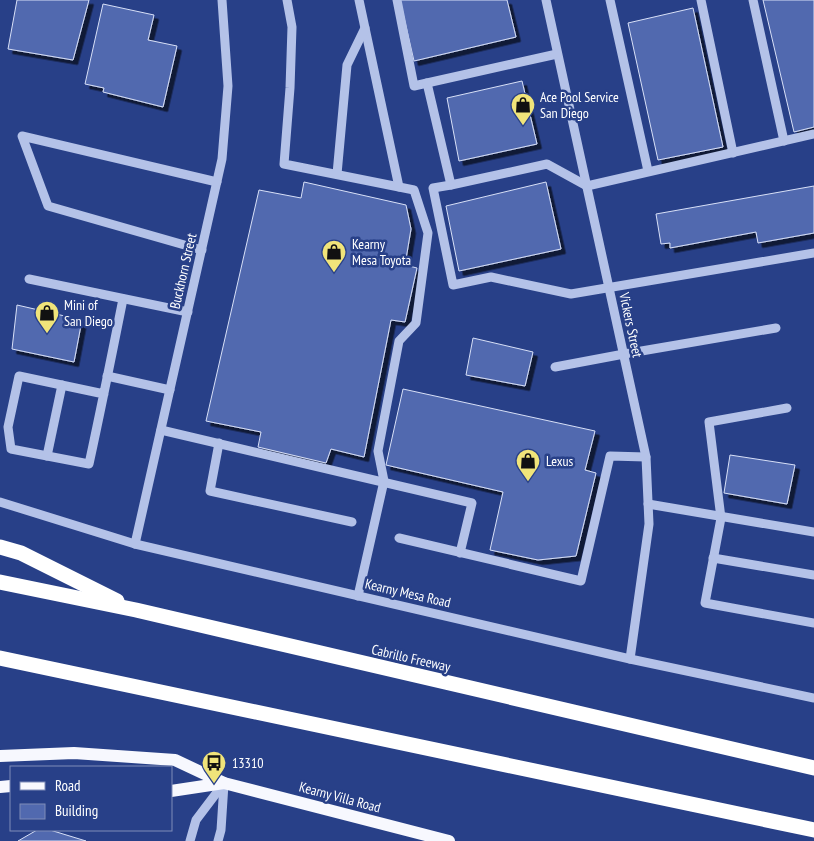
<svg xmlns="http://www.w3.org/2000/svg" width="814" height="841" viewBox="0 0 814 841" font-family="'PT Sans Narrow',sans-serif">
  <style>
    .building { fill: #5169af; stroke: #d8e0f7; filter: url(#shadow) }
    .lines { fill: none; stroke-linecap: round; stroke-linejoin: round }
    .minor { stroke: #b4c2e8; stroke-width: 9 }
    .major { stroke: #f7f8fe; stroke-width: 12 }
    .highway { stroke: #fff; stroke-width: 15 }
    .labels { text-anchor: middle; stroke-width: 5; stroke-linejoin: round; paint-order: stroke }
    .poi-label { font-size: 14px; fill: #fff; stroke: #284088; text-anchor: start }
    .street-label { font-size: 14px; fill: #fff; stroke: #284088 }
  </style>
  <defs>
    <filter id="shadow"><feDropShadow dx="4.5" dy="4.5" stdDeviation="0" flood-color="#0009"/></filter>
  </defs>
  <rect width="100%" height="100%" fill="#284088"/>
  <!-- building -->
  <g class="building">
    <path d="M17,0H89L73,60L8,49Z"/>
    <path d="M400,0H507L516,37L414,61Z"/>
    <path d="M763,0H814V127L794,132Z"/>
    <path d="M103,4L154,15L148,40L177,46L163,107L103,92L104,88L85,84Z"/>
    <path d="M693,8L723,147L658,160L628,23Z"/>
    <path d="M522,81L537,144L459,161L447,98Z"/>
    <path d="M304,182L406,205L411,229L405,265L417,268L405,322L391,320L364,457L331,449L326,463L258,447L261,432L206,421L259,190L301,198Z"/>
    <path d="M546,182L561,249L459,271L446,206Z"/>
    <path d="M814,186V233L758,243L756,232L670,248V243L661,244L656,214Z"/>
    <path d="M17,305L82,320L74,362L12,349Z"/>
    <path d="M473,338L533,352L525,386L466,375Z"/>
    <path d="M403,389L595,431L585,470L596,473L576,556L538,560L490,550L503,492L386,465Z"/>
    <path d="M730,455L795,465L787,504L724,493Z"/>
    <path d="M37,830H50L86,841H18Z"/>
  </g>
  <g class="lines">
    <!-- minor -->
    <g class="minor">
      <path d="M287,0L292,27L290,88L284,164L414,190L428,233L416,323L399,341L378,451L384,481L358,596"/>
      <path d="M359,0L399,187"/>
      <path d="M397,0L414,86L427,83"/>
      <path d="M546,0L646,457L649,524L630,659"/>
      <path d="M610,0L648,171"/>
      <path d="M701,0L733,153"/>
      <path d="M753,0L784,141"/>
      <path d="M557,54L427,83L451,185L547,164L587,186L814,134"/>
      <path d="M337,174L347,65L365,28"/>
      <path d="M451,185L433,188L453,285L491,277L571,294L814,253"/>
      <path d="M202,250L48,206L22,136L217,182"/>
      <path d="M29,279L188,312"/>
      <path d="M555,367L624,354L776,328"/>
      <path d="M107,376L170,390"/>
      <path d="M104,394L19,376L8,427L11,449L89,464C101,409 112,354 123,299"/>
      <path d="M787,408L709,422L721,518L705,603L814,623"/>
      <path d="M161,430L472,503L460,553"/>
      <path d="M219,443L210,491L352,522"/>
      <path d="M47,456L62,385"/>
      <path d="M0,502L135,544L630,659L814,698"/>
      <path d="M648,504L814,532"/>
      <path d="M399,538L581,581L610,456L646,457"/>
      <path d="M135,544L222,159L228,86L222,0"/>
      <path d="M713,558L814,575"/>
      <path d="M190,841L196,820L224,783"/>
      <path d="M218,841L221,830L224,784"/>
    </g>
    <!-- major -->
    <g class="major">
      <path d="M0,756L74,753L175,760L224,783L449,841"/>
      <path d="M0,787L11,786"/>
      <path d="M171,791L224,783"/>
    </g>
    <!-- highway -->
    <g class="highway">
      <path d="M0,547L21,553L117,601"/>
      <path d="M0,582L136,610L814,768"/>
      <path d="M0,658L814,830"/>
    </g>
  </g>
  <!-- icons -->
  <defs>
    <symbol id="shop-pin" viewBox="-11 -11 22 30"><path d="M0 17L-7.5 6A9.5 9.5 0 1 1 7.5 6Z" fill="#f0e47a" stroke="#284088"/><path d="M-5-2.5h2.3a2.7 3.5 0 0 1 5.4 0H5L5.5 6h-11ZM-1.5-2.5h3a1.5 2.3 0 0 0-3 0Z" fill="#111"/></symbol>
    <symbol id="bus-pin" viewBox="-11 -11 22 30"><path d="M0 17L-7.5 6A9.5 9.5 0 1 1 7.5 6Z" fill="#f0e47a" stroke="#284088"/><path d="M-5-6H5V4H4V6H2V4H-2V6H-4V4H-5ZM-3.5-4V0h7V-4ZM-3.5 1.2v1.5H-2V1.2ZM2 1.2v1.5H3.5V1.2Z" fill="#111"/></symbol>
  </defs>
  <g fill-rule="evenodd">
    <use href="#shop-pin" x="509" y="91" width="28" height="38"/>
    <use href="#shop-pin" x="320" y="238" width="28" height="38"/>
    <use href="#shop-pin" x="33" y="299" width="28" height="38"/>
    <use href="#shop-pin" x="514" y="447" width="28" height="38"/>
    <use href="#bus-pin" x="200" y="749" width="28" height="38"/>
  </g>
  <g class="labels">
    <!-- poi labels -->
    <g class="poi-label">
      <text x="540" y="102">Ace Pool Service<tspan x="540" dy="16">San Diego</tspan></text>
      <text x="352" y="249">Kearny<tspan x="352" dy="16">Mesa Toyota</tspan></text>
      <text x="64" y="310">Mini of<tspan x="64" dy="16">San Diego</tspan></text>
      <text x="546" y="466">Lexus</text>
      <text x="232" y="768">13310</text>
    </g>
    <!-- street labels -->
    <g class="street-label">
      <text transform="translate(183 271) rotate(-77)" y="5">Buckhorn Street</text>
      <text transform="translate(631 325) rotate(78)" y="5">Vickers Street</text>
      <text transform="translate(408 593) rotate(13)" y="5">Kearny Mesa Road</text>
      <text transform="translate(411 658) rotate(13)" y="5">Cabrillo Freeway</text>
      <text transform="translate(340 797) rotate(15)" y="5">Kearny Villa Road</text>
    </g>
  </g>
  <!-- legend -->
  <rect x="10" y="766" width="162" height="65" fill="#284088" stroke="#7e8cb8"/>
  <rect x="20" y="782" width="25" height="8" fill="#f7f8fe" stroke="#7e8cb8"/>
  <text x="55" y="791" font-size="15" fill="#ffffff">Road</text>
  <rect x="20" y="804" width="25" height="15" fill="#5169af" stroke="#7e8cb8"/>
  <text x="55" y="816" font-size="15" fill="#ffffff">Building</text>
</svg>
